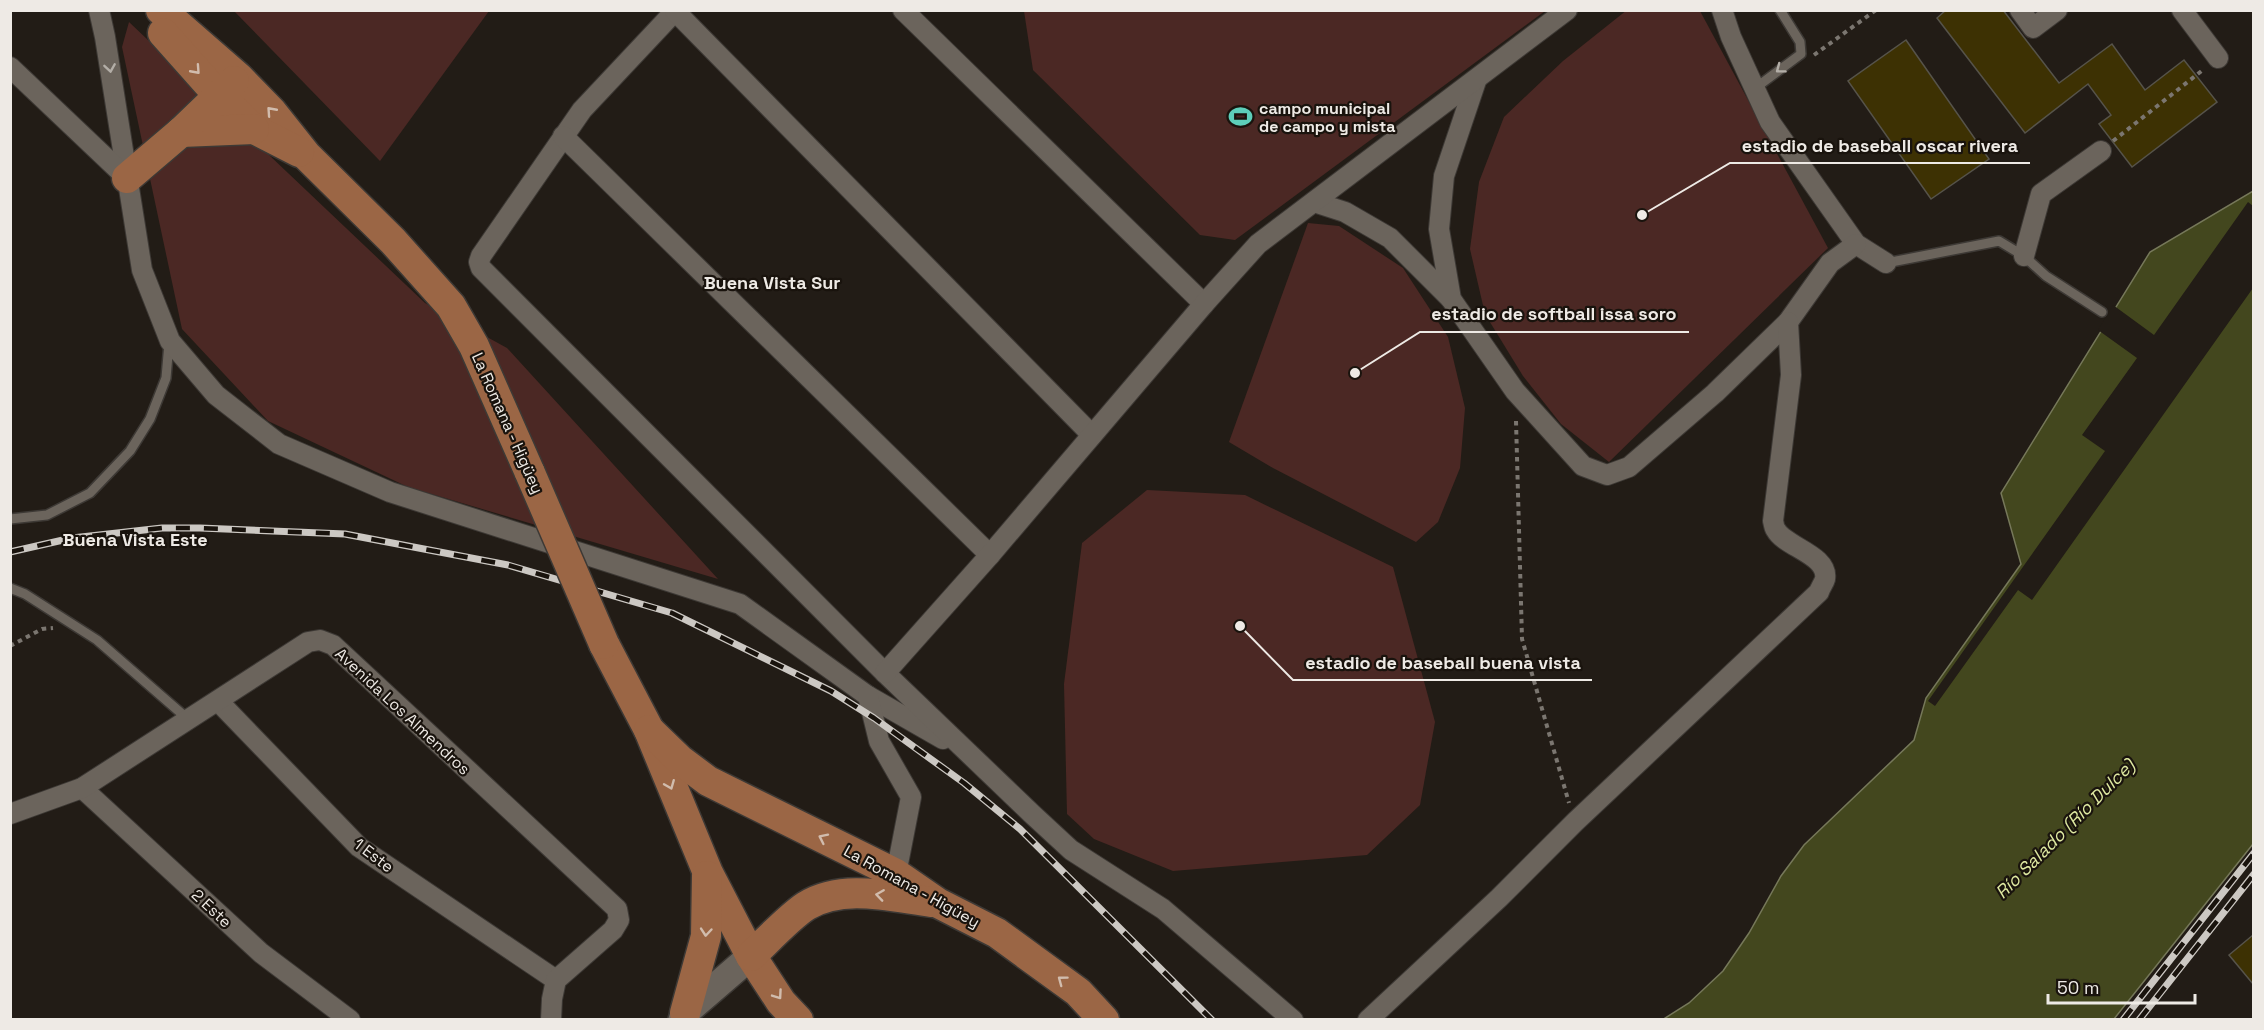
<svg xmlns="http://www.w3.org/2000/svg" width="2264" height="1030" viewBox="0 0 2264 1030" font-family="'Space Grotesk',sans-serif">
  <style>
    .green { fill: #4b2824 }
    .water { fill: #43471e; stroke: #76785a; stroke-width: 1.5 }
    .pier { fill: #221c16 }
    .building { fill: #3d3103; stroke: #56534a; stroke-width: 1.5 }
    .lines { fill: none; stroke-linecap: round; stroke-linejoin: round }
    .lane-casing { stroke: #3d3935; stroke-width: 12 }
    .street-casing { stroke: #3d3935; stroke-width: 22 }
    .secondary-casing { stroke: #3d3935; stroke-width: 30 }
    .primary-casing { stroke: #3d3935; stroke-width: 33 }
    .path { stroke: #7b7670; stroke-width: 4; stroke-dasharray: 4.5 4.5; stroke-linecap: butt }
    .lane { stroke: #6b645c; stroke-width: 9 }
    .street { stroke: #6b645c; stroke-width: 20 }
    .secondary { stroke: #6b645c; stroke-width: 27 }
    .primary { stroke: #9b6645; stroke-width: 30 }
    .rail-casing { stroke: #ccc8c3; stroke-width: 7 }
    .rail { stroke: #19130d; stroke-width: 4.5; stroke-dasharray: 14; stroke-linecap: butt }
    .primary-bridge-casing { stroke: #3d3935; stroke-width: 33; stroke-linecap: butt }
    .primary-bridge { stroke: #9b6645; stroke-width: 30 }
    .oneway { stroke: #b3aea7 }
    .oneway2 { stroke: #d1bcad }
    .labels { text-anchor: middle; stroke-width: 4.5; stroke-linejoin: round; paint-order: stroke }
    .poi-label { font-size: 16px; font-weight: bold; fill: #eeeae5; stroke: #19130d; text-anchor: start }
    .street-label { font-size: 16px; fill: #eeeae5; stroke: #19130d }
    .neighbourhood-label { font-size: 18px; font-weight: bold; fill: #eeeae5; stroke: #19130d }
    .water-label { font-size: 18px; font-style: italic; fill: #dfe9a1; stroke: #19130d }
    .leader { fill: none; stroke: #eeeae5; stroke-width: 2 }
    .callout-dot { fill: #eeeae5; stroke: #19130d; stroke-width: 2 }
    .callout-label { font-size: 18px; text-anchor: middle; font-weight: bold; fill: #eeeae5; stroke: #19130d; stroke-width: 4.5; stroke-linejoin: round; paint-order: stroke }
  </style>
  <rect width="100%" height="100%" fill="#221c16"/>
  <!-- green -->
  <g class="green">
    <path d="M1627,10L1700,11L1828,248L1609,462L1561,424L1523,376L1485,314L1470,249L1479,182L1504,117L1563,61Z"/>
    <path d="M234,11H489L380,161Z"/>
    <path d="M1024,11V10L1545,11L1235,240L1200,235L1033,70Z"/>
    <path d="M129,22L425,303L507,348L718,579L408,487L268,421L182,329L122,47Z"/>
    <path d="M1308,223L1339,226L1403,268L1448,337L1465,408L1460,468L1438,522L1416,542L1273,468L1229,442Z"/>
    <path d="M1147,490L1245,495L1393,567L1435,722L1420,805L1367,855L1173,871L1094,839L1067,814L1064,684L1082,543Z"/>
  </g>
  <!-- water -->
  <path class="water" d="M2253,191V844L2114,1019L1662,1020L1689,1003L1723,971L1749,933L1781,876L1804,845L1914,740L1926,698L2021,564L2001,493L2150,252Z"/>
  <!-- pier -->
  <path class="pier" d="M2248,202L2253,206V288L2032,600L2018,590L1935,706L1928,701L2105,451L2082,435L2137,358L2098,330L2113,305L2154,335Z"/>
  <!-- building -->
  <g class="building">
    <path d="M1946,10H2003L2059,83L2112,44L2145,90L2184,60L2217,102L2132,167L2099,124L2111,115L2088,84L2025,133L1937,18Z"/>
    <path d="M1906,40L1989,159L1931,199L1848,81Z"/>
    <path d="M2253,935V984L2229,955Z"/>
  </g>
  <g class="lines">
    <defs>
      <g id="lane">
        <path d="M1754,89L1801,54L1800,42L1780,10"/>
        <path d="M1886,263L1999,241L2024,256L2046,276L2102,312"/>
        <path d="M10,519L47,515L90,493L130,451L150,419L166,378L169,343"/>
        <path d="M10,588L25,594L97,640L189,720"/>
      </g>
      <g id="street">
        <path d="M99,10L105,37L142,270L170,341L216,395L279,444L390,492L740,604L868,696L943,739"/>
        <path d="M676,10L582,110L481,256L479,262L481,268L885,673L1032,814L1071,850L1163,909L1293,1020"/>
        <path d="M903,10L1204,304"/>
        <path d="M1722,10L1731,37L1770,122L1856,244L1886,263"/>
        <path d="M2020,10L2033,28L2057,10"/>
        <path d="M2182,10L2218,58"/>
        <path d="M675,11L1092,435"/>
        <path d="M10,67L127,178"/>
        <path d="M1476,81L1444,176L1439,229L1451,299L1515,391L1583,466L1607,475L1629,467L1715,393L1788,322L1830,263L1856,244"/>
        <path d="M563,136L990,555"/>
        <path d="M1314,202L1345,212L1390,238L1451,299"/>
        <path d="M2024,256L2041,194L2101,151"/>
        <path d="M885,673L990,555L1204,304L1258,244L1567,10"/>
        <path d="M868,696L879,741L911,797L896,874"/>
        <path d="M218,701L359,847L556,980"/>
        <path d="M82,788L261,953L350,1020"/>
        <path d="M10,814L82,788L308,642L320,640L333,645L617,909L619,920L613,930L556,980L552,999L551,1020"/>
        <path d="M1368,1020L1499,898L1575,822L1819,592C1820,588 1824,583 1825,579C1829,555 1785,547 1776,530C1774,528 1774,524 1773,521L1791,375L1788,322"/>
      </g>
      <path id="secondary" d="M682,1020L685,1013L751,956"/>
      <g id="primary">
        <path d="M161,10L238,77L272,112L307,156L393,241L451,306L474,346L530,473"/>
        <path d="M163,33L219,96L254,129L299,152"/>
        <path d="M181,132L254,129"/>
        <path d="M127,178L181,132L234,81"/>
        <path d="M604,644L649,730L708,873L751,956L781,1002L798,1020"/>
        <path d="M649,730L680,760L708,781L896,874L938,903L997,933L1078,992L1104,1020"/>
        <path d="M751,956C767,941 789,917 806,906C843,883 892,897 932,902"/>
        <path d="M685,1013L706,936L707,876"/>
      </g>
    </defs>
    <!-- lane casing -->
    <use href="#lane" class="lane-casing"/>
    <!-- street casing -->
    <use href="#street" class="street-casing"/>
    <!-- secondary casing -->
    <use href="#secondary" class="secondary-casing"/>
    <!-- primary casing -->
    <use href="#primary" class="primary-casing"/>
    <!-- path -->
    <g class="path">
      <path d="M1814,55L1876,10"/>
      <path d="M2113,141L2204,69"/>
      <path d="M1516,421L1522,639L1569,803"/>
      <path d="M10,646L42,629L53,628"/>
    </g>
    <!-- lane -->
    <use href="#lane" class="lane"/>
    <!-- street -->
    <use href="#street" class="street"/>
    <!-- secondary -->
    <use href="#secondary" class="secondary"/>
    <!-- primary -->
    <use href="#primary" class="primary"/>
    <defs>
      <g id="rail">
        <path d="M10,552L72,538L162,528H200L345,534L508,565L672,613L831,691L874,718L964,783L1020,829L1212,1020"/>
        <path d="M2123,1020L2254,853"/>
        <path d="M2139,1020L2254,874"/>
      </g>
    </defs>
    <!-- rail casing -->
    <use href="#rail" class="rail-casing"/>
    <!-- rail -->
    <use href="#rail" class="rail"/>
    <defs>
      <path id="primary-bridge" d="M530,473L604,644"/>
    </defs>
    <!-- primary-bridge casing -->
    <use href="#primary-bridge" class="primary-bridge-casing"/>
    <!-- primary-bridge -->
    <use href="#primary-bridge" class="primary-bridge"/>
  </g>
  <!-- one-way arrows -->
  <defs><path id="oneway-chevron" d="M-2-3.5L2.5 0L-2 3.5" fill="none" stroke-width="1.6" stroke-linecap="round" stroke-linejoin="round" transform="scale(1.5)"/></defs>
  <g class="oneway">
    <use href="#oneway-chevron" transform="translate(110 68) rotate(81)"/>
    <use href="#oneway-chevron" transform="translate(1780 69) rotate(143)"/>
  </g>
  <g class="oneway2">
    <use href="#oneway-chevron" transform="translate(196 70) rotate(48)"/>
    <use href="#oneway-chevron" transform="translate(271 111) rotate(-132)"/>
    <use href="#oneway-chevron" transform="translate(670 785) rotate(68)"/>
    <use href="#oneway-chevron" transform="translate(823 838) rotate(-154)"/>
    <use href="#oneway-chevron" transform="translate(880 895) rotate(-172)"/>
    <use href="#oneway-chevron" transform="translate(706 932) rotate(95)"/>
    <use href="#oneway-chevron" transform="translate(1062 980) rotate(-143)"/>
    <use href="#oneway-chevron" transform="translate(778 995) rotate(55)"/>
  </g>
  <!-- icons -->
  <defs>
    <symbol id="stadium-bare" viewBox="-9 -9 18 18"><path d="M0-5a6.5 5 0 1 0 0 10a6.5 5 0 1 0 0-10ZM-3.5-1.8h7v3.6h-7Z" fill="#5dceb9" stroke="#19130d" stroke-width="2.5" paint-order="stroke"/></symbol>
  </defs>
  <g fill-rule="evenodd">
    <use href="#stadium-bare" x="1224" y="100" width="33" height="33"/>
  </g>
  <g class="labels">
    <!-- poi labels -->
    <g class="poi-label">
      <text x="1259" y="114">campo municipal<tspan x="1259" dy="18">de campo y mista</tspan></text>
    </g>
    <!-- street labels -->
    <g class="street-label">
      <text transform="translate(508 423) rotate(66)" y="6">La Romana - Higüey</text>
      <text transform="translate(403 711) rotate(43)" y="6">Avenida Los Almendros</text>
      <text transform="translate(374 855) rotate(37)" y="6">1 Este</text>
      <text transform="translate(912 886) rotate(29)" y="6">La Romana - Higüey</text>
      <text transform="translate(212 908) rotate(43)" y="6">2 Este</text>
    </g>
    <!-- neighbourhood labels -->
    <g class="neighbourhood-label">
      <text x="772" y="289">Buena Vista Sur</text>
      <text x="135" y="546">Buena Vista Este</text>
    </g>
    <!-- water labels -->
    <g class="water-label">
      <text transform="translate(2065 829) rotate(-45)" y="6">Río Salado (Río Dulce)</text>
    </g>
  </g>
  <!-- callouts -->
  <path class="leader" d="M1642 215L1730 163H2030M1355 373L1420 332H1689M1240 626L1293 680H1592"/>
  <g class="callout-dot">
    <circle cx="1642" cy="215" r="6"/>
    <circle cx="1355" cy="373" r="6"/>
    <circle cx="1240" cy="626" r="6"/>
  </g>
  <g class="callout-label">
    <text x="1880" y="152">estadio de baseball oscar rivera</text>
    <text x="1554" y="320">estadio de softball issa soro</text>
    <text x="1443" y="669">estadio de baseball buena vista</text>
  </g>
  <!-- border -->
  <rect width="2264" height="1030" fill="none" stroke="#eeeae5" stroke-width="24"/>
  <!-- scale -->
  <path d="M2048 994v9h147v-9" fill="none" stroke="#eeeae5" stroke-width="3"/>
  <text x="2057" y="994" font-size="18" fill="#eeeae5" stroke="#19130d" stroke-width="4.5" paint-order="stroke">50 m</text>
</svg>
